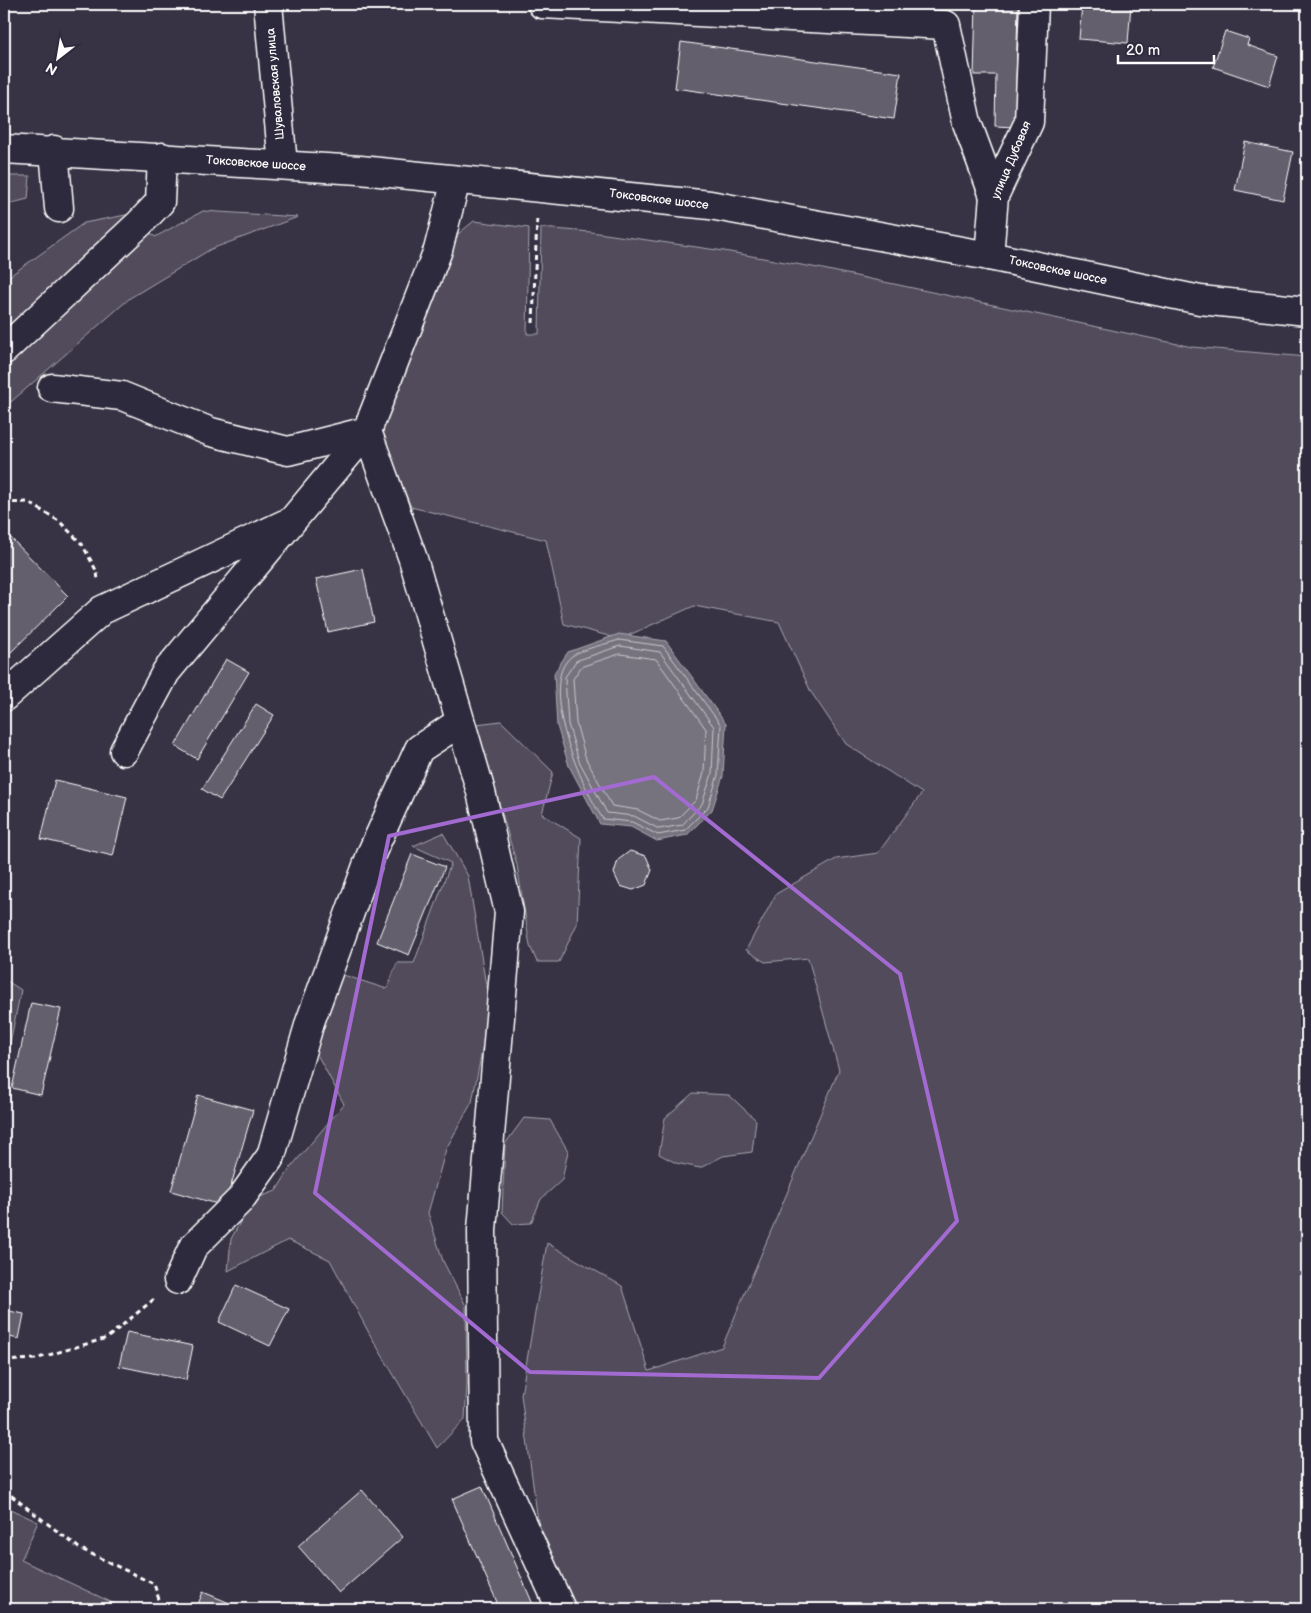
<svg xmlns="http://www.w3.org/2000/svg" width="1311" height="1613" viewBox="0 0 1311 1613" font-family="'Balsamiq Sans',sans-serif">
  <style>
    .green { fill: #514c5c; stroke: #a8a6ae }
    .water { fill: #76737f; stroke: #adabb2 }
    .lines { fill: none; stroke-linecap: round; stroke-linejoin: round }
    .shore { stroke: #c8c7cc; stroke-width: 1 }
    .building { fill: #635f6d; stroke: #fff }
    .minor-casing { stroke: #fff; stroke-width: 31 }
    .major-casing { stroke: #fff; stroke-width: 31 }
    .path { stroke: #fff; stroke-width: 3; stroke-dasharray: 5 4; stroke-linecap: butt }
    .minor { stroke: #2f2a3d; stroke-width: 28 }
    .major { stroke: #2f2a3d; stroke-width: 28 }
    .marked { fill: none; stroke: #a36bd2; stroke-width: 4; stroke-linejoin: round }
    .labels { text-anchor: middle; stroke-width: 4; stroke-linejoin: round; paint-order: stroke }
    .street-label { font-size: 12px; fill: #fff; stroke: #2f2a3d }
  </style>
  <rect width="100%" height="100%" fill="#373345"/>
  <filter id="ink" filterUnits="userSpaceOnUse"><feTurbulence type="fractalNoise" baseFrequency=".02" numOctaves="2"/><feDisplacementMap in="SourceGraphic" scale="10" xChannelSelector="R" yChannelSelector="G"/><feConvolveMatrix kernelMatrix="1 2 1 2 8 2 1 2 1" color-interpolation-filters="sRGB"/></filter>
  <g filter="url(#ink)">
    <!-- green -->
    <g class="green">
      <path d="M4,176H30L28,199L4,205Z"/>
      <path d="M203,211L298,217L211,249L130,298L4,408V280L84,223L131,214L155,237Z"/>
      <path d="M474,221L529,228L527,334H539L541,228L591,232L724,251L818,268L1192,347L1307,357V1609H576L539,1529L521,1395L547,1243L622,1286L649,1371L722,1347L839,1070L808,958L765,962L746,950L776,894L836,859L878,853L922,793L846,744L811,692L779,622L694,606L620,639L564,624L546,540L411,507L379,429L458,234Z"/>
      <path d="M501,721L553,772L542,814L581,838L577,924L559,962H537L530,946L517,865L476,724Z"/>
      <path d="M443,833L468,876L490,1010L472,1102L446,1149L428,1213L443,1261L466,1306L467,1384L465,1419L437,1448L369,1333L330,1260L288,1240L228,1271L231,1239L252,1200L276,1191L291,1167L344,1104L312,1045L337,973L387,989L397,963H414L451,863L413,846Z"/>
      <path d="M4,979L21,990L4,1072Z"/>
      <path d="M693,1093L729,1095L756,1120L752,1152L723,1156L700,1168L676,1163L659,1154L665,1118Z"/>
      <path d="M524,1118L550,1120L568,1151L562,1180L541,1199L531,1223L513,1224L502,1212L505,1144Z"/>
      <path d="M4,1506L38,1522L21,1560L115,1604L113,1609H4Z"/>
    </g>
    <!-- water -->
    <path class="water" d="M619,634L666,641L726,724L723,776L712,810L687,835L657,841L631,827L600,824L569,766L557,726L554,673L568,652Z"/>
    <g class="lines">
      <!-- shore -->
      <g class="shore">
        <path d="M619,640L663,646L721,725L718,775L708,807L685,830L658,835L632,822L603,819C583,789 535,684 572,656C581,649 607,644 619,640Z"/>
        <path d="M620,646L660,652L714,727L712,774L702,804L682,825L659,829L634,816L607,813L579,761L568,724L565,677L576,661Z"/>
        <path d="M620,654L656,659L706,729L704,773L696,800L678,818L660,821L638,810L612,806L586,759L576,723L573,679L581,667Z"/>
      </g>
    </g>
    <!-- building -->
    <g class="building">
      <path d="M976,4H1018L1015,127L995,126L996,75H974Z"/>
      <path d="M1082,4H1131L1128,43L1079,39Z"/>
      <path d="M1225,31L1249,39L1247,45L1278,56L1269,86L1213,67Z"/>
      <path d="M681,42L901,73L894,119L675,88Z"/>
      <path d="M1245,142L1293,152L1283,200L1235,190Z"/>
      <path d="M4,531L68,596L4,659Z"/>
      <path d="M363,569L374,622L328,632L316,579Z"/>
      <path d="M226,659L249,672L197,759L175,746Z"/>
      <path d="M256,704L274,715L220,800L202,789Z"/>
      <path d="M55,780L127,797L113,856L41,839Z"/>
      <path d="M630,851L646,856L652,870L646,885L633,890L620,886L614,873L618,860Z"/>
      <path d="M412,854L445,867L409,955L377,942Z"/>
      <path d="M31,1003L61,1009L41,1095L12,1088Z"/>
      <path d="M198,1095L253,1110L225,1206L171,1191Z"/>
      <path d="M236,1285L289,1309L270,1346L219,1322Z"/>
      <path d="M4,1310L24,1314L19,1339L4,1336Z"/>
      <path d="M127,1332L193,1346L186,1380L119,1366Z"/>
      <path d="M482,1486L535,1609H500L452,1499Z"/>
      <path d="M362,1490L403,1537L339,1593L298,1546Z"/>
      <path d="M203,1592L244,1609H196Z"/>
    </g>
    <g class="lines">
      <defs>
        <g id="minor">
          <path d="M268,4L283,165"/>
          <path d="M542,4L946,25L967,123L994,196"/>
          <path d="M54,150L59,208"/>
          <path d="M989,256L994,196L1029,122L1034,4"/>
          <path d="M4,350L140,223L160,202L162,157"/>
          <path d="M52,388L122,396L211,432L288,451L367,431L413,559L481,792L509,912L482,1230L484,1441L561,1609"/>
          <path d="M4,697L102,610L285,524"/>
          <path d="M124,751L166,672L367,431L438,250L456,180"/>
          <path d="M178,1280L193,1247L240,1200L271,1156L310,1022L372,852L419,749L460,722"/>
        </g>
        <path id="major" d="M4,149L360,170L710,205L989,256L1200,300L1307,311"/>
      </defs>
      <!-- minor casing -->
      <use href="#minor" class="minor-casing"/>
      <!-- major casing -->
      <use href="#major" class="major-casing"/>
      <!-- path -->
      <g class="path">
        <path d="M533,323L537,218"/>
        <path d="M4,503L28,502L59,521L82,544L97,572L98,580"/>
        <path d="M4,1361L35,1359L107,1338L154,1299"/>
        <path d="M4,1490L79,1548L154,1584L162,1609"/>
      </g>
      <!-- minor -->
      <use href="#minor" class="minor"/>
      <!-- major -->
      <use href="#major" class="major"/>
    </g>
  </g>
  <!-- marked area -->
  <path class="marked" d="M654,777L900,974L957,1221L819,1378L530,1372L315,1193L389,836Z"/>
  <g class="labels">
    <!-- street labels -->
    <g class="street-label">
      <text transform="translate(275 84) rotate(-95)" y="4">Шуваловская улица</text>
      <text transform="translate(1011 160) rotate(-67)" y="4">улица Дубовая</text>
      <text transform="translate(256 163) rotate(4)" y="4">Токсовское шоссе</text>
      <text transform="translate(659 199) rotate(7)" y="4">Токсовское шоссе</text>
      <text transform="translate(1058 270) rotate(12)" y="4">Токсовское шоссе</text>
    </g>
  </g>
  <!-- margin -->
  <rect width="1311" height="1613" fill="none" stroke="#2f2a3d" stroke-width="20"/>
  <rect x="10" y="10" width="1291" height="1593" fill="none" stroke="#fff" stroke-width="2" filter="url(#ink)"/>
  <!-- north arrow -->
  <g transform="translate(58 58) rotate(211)" stroke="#2f2a3d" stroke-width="4" paint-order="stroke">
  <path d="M0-4L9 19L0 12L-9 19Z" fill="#ffffff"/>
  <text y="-8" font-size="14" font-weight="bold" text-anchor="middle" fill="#ffffff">N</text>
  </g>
  <!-- scale -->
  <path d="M1118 55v8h96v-8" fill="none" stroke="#ffffff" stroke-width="2.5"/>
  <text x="1126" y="55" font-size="15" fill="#ffffff" stroke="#2f2a3d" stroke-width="4" paint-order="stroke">20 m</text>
</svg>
